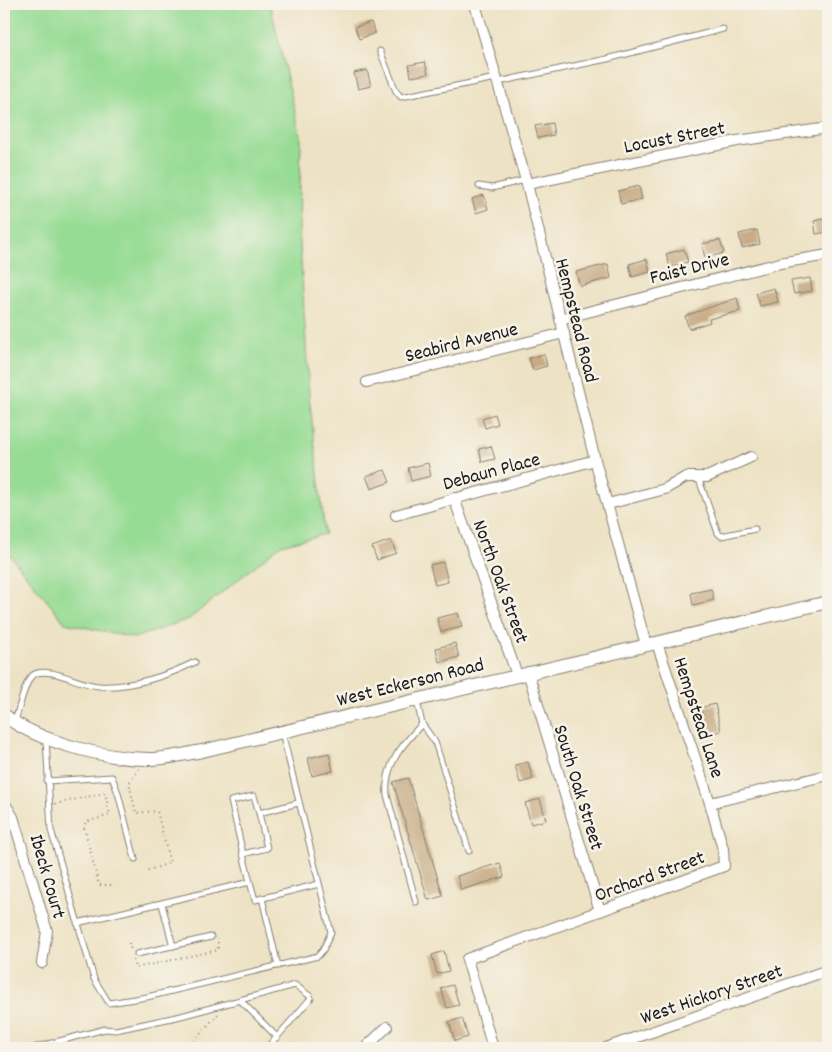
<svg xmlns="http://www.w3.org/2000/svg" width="832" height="1052" viewBox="0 0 832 1052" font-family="Dekko,sans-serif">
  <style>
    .green { fill: #97dc94; stroke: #5a7c58 }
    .building { fill: #c8ac86 }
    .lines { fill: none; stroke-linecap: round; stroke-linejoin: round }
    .service-casing { stroke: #847f70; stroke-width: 7 }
    .minor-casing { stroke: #847f70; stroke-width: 12 }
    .tertiary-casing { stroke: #847f70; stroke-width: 14 }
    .path { stroke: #847f70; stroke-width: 2; stroke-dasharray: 1 4; stroke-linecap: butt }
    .service { stroke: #fff; stroke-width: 5 }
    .minor { stroke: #fff; stroke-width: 10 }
    .tertiary { stroke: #fff; stroke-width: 12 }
    .labels { text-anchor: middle; stroke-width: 5; stroke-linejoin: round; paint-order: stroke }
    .street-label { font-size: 20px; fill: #1c1c1c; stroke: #f7f3e8 }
  </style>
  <rect width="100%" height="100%" fill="#f7f3e8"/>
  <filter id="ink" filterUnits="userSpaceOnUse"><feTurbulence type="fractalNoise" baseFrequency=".02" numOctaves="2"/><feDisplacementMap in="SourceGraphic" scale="10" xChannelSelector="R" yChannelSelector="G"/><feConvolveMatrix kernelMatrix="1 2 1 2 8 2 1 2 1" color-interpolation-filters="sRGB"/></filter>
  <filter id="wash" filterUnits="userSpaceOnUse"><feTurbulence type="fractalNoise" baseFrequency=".0096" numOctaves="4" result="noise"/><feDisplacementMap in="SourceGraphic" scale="20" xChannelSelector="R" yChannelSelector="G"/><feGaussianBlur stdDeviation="1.12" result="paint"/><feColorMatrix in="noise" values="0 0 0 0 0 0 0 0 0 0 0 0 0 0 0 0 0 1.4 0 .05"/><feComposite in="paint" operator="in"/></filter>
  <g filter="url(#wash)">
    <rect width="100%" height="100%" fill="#ede2c4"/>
    <!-- green -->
    <path class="green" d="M4,4H270L301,138L299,227L309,395L325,534L281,545L189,619L134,638L65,623L4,548Z"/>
    <g id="blocks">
      <!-- building -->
      <g class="building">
        <path d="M371,22L375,33L359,39L355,27Z"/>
        <path d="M425,62L428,74L411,77L409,65Z"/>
        <path d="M367,70L371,86L358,89L354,73Z"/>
        <path d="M552,123L554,135L538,138L535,126Z"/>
        <path d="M639,186L642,199L621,204L618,191Z"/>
        <path d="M484,195L488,209L476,213L472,199Z"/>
        <path d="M828,218V232L816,234L814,221Z"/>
        <path d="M757,230L760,244L742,248L739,234Z"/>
        <path d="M720,240L724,253L705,258L702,244Z"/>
        <path d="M684,249L688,262L670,267L666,254Z"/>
        <path d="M647,259L650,272L632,277L629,264Z"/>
        <path d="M608,264L611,278L580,286L576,272Z"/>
        <path d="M810,278L812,291L794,294L791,281Z"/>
        <path d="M774,288L778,302L760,306L756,293Z"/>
        <path d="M737,298L740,311L709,319L710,322L689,329L685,316Z"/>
        <path d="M544,354L547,366L533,370L529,358Z"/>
        <path d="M495,414L498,424L485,428L482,418Z"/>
        <path d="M491,446L495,459L482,462L479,449Z"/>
        <path d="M428,463L431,476L411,481L408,468Z"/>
        <path d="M385,470L390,482L371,489L366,476Z"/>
        <path d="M391,540L396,553L377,560L372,547Z"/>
        <path d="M443,562L448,582L435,585L430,565Z"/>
        <path d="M711,589L714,600L693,605L691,593Z"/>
        <path d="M458,613L462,627L441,632L437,618Z"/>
        <path d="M455,643L459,657L439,662L436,648Z"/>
        <path d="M715,704L721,731L707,735L700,708Z"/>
        <path d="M329,753L333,771L312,776L308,758Z"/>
        <path d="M528,762L533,779L520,783L515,765Z"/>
        <path d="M408,778L443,896L428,900L393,782Z"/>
        <path d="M540,799L546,820L531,824L525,803Z"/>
        <path d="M500,863L504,877L461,890L457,876Z"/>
        <path d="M444,951L449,971L437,974L432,955Z"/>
        <path d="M453,985L459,1005L447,1008L441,988Z"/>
        <path d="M462,1018L468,1037L455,1041L449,1022Z"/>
      </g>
    </g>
  </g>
  <g filter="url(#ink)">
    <use href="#blocks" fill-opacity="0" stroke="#847f70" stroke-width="1"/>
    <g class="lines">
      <defs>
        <g id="service">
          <path d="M380,51L396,91L401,97L496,78"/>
          <path d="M498,82L607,59L723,29"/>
          <path d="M479,186L492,188L525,180"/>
          <path d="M698,477L718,533L721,536L755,529"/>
          <path d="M15,721C19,710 25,680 33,675C49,665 79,685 99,686C130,688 167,676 195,662"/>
          <path d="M422,724L435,742L469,851"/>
          <path d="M46,739L51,830L94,979L109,1003L147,997L318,956L323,950L331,932L282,732"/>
          <path d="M47,781L112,777L118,793L135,859"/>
          <path d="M243,854L231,801L254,796L259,813"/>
          <path d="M250,882L255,900L319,884"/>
          <path d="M262,898L278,966"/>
          <path d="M416,902L387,795C384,765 402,745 422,724L417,701"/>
          <path d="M162,904L173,946"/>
          <path d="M77,923L250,882L243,854L267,848L259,813L298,803"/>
          <path d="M137,954L211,937"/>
          <path d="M240,1000L295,985L310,996L311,998L277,1037"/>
          <path d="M33,1048L105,1029L116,1030L181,1016L240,1000L277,1037L266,1048"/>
        </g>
        <g id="minor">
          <path d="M475,4L527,184L595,460L646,645"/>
          <path d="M527,184L737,141L828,128"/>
          <path d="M560,319L780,263L828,255"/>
          <path d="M367,382L564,333"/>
          <path d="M454,498L517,675"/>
          <path d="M608,504L665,489L686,477H707L751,457"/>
          <path d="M396,515L595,460"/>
          <path d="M528,672L600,911"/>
          <path d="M4,802L13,817L47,931L42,963"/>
          <path d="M710,803L828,775"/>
          <path d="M365,1048L387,1027"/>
          <path d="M493,1048L467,959L724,866L723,849L710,803L657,643"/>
          <path d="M606,1048L828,970"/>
        </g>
        <path id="tertiary" d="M4,715C38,742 106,759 149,759C166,759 185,754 202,751L828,602"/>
      </defs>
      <!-- service casing -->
      <use href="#service" class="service-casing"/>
      <!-- minor casing -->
      <use href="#minor" class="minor-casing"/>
      <!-- tertiary casing -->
      <use href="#tertiary" class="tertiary-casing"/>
      <!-- path -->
      <g class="path">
        <path d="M139,769L129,783L136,813L157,811L170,863L146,871"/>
        <path d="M55,804L105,793L110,815L86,822L84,827L99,885H111"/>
        <path d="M129,943L131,950"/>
        <path d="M133,960L135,968L218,950V938"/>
        <path d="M187,1048L219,1013"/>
      </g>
      <!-- service -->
      <use href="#service" class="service"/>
      <!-- minor -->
      <use href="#minor" class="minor"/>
      <!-- tertiary -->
      <use href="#tertiary" class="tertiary"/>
    </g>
  </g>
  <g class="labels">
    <!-- street labels -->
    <g class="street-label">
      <text transform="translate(674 136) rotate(-11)" y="7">Locust Street</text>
      <text transform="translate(689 267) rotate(-14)" y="7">Faist Drive</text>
      <text transform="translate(578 320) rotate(76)" y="7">Hempstead Road</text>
      <text transform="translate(461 341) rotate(-14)" y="7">Seabird Avenue</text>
      <text transform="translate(491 470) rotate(-15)" y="7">Debaun Place</text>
      <text transform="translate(502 581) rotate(70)" y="7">North Oak Street</text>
      <text transform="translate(410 681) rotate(-14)" y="7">West Eckerson Road</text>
      <text transform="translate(700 717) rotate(72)" y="7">Hempstead Lane</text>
      <text transform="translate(580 787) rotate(73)" y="7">South Oak Street</text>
      <text transform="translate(649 875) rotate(-20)" y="7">Orchard Street</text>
      <text transform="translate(49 876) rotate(74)" y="7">Ibeck Court</text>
      <text transform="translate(711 993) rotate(-19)" y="7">West Hickory Street</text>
    </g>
  </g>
  <!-- margin -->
  <rect width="832" height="1052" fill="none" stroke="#f7f3e8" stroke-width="20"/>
</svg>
